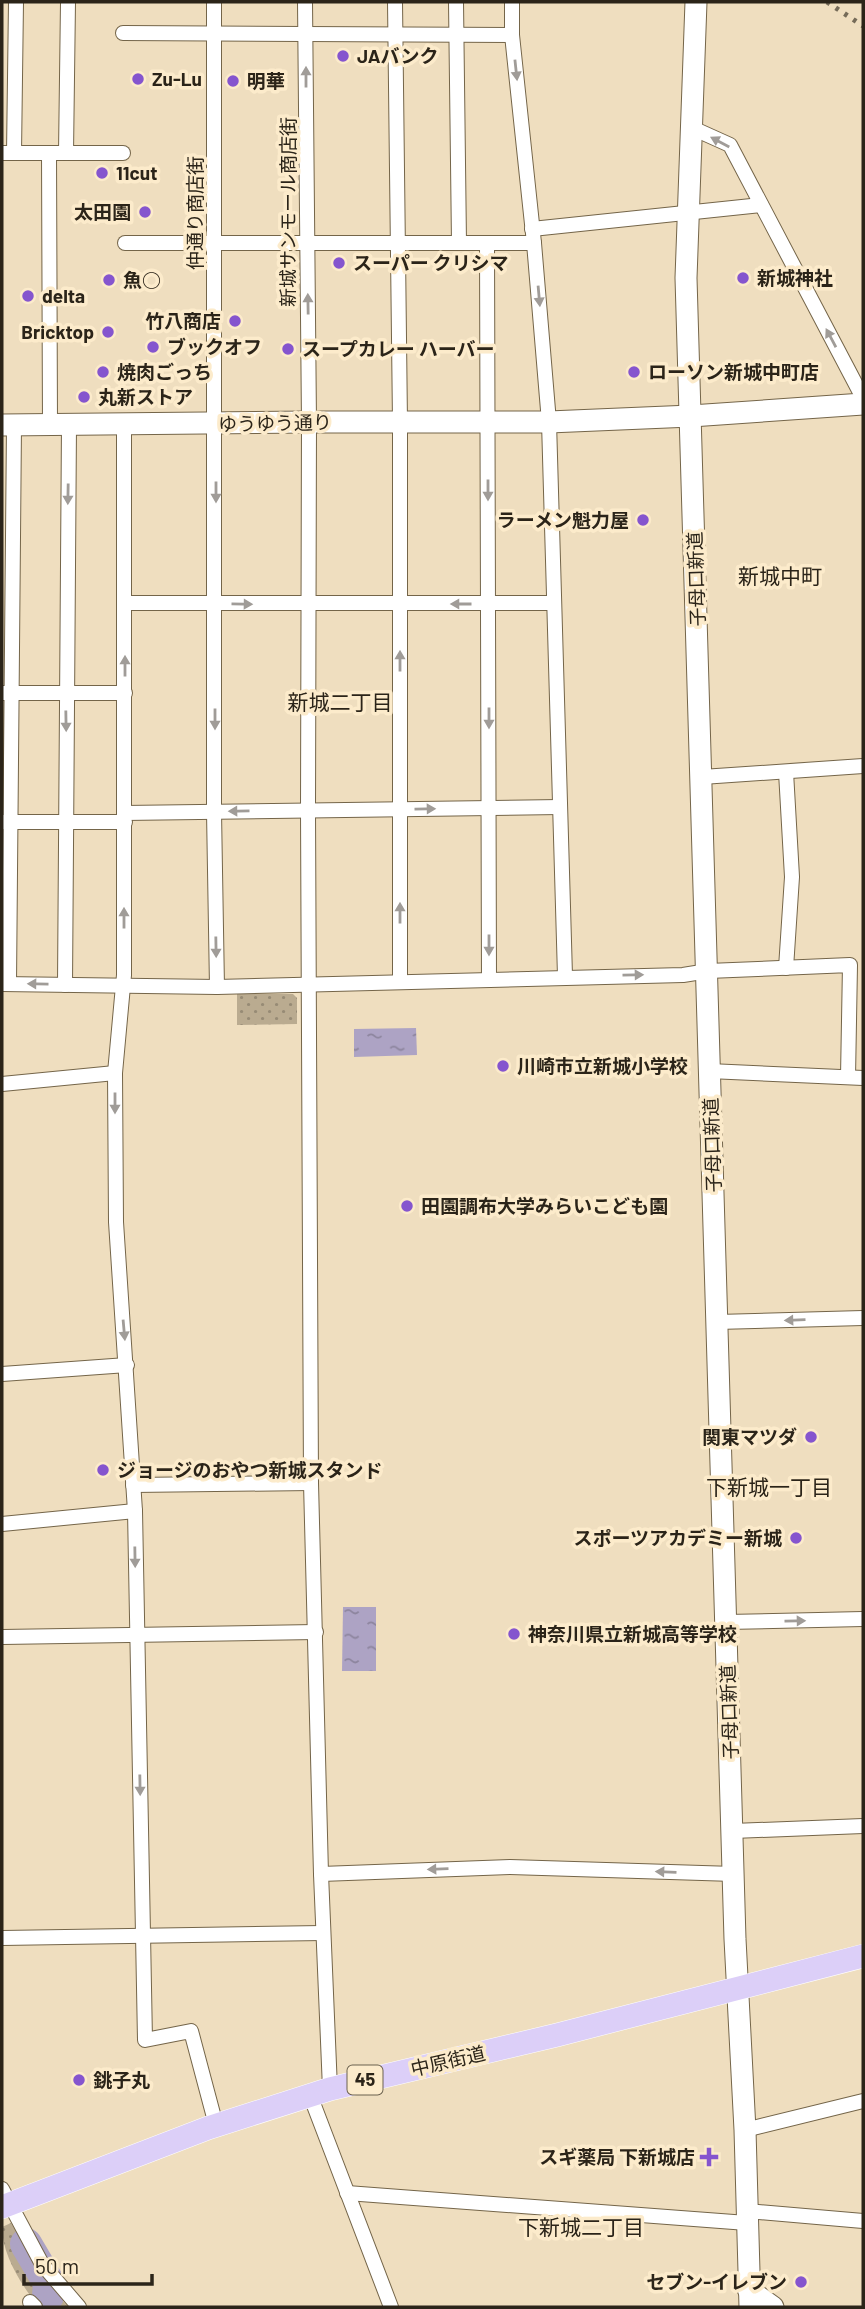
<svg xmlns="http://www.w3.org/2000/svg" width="865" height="2309" viewBox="0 0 865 2309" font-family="Barlow,'Noto Sans JP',sans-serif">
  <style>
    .park { fill: url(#park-dots) }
    .water { fill: url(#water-ripples) }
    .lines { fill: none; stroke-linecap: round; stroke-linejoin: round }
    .river { stroke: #ada3c4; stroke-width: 32 }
    .street-casing { stroke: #746549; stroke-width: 16 }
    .secondary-casing { stroke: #746549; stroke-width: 23 }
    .primary-casing { stroke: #fff; stroke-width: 24 }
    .street { stroke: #fff; stroke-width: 14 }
    .secondary { stroke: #fff; stroke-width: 21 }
    .primary { stroke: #dccff8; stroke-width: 23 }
    .rail { stroke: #756b58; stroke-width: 5; stroke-dasharray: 3.5 7; stroke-linecap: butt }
    .oneway { fill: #a09c98 }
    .poi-dot { fill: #8555ce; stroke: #fcebcb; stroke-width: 2.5 }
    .labels { text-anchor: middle; stroke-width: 7; stroke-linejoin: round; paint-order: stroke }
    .shield { fill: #fcebcb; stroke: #6a604e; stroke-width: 2 }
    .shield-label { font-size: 18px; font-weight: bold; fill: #2b2419 }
    .poi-label { font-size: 19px; font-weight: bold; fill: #2b2419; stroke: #fcebcb; text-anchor: start }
    .street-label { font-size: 19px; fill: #2b2419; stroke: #fcebcb }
    .neighbourhood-label { font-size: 21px; fill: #2b2419; stroke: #fcebcb }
  </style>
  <defs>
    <pattern id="park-dots" width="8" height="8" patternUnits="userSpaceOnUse" patternTransform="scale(1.75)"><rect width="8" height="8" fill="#baab90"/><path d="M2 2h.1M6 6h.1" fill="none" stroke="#978b75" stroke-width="1.8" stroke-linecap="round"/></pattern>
    <pattern id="water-ripples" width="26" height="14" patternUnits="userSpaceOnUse" patternTransform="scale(1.75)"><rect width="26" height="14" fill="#ada3c4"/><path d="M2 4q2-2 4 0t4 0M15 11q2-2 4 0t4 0" fill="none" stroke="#8d859e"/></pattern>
  </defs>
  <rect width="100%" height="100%" fill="#efdebf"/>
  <!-- park -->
  <g class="park">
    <path d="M237,994H293L297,998V1024L237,1025Z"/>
    <path d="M11,2223L54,2291L68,2307H39C22,2286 2,2255 2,2227Z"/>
  </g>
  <!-- water -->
  <g class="water">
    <path d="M416,1028L417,1055L354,1057V1029Z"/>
    <path d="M343,1607H376V1671H342Z"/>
  </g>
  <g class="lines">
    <!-- river -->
    <path class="river" d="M26,2244L49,2283L48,2296"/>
    <defs>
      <g id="street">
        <path d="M214,2V812L217,987"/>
        <path d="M305,2L309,422L308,811L311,1483L321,1874L330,2089"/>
        <path d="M395,2L400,422V981"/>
        <path d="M456,2L459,243"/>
        <path d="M512,2V35L534,243L549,422L565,976"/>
        <path d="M123,33L512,35"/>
        <path d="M690,127L730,145L863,398"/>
        <path d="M2,153H123"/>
        <path d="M14,153L16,2"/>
        <path d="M49,153L50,425"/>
        <path d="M66,153L68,2"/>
        <path d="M532,229L761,205"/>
        <path d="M125,243H534"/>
        <path d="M487,243L489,978"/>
        <path d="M124,425V975L115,1073L116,1222L135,1511L145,2040L191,2031L216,2125"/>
        <path d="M125,603H554"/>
        <path d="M3,693H125"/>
        <path d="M702,777L863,766"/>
        <path d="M124,813L560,807"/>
        <path d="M3,822H125"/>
        <path d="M786,968L792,877L786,772"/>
        <path d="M2,984L217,987L683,975L708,971L850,965L848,1077"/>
        <path d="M9,984L14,425"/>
        <path d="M65,985L69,425"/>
        <path d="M709,1071L863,1078"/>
        <path d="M2,1084L115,1073"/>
        <path d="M717,1322L863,1318"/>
        <path d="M2,1374L127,1365"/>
        <path d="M133,1485L311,1483"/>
        <path d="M2,1524L135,1511"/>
        <path d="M726,1622L863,1619"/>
        <path d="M2,1637L316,1632"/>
        <path d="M733,1831L863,1826"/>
        <path d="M321,1874L510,1867L734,1874"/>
        <path d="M2,1938L323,1933"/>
        <path d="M310,2095L391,2307"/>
        <path d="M745,2130L863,2101"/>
        <path d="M2,2189L42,2264L79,2307"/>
        <path d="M347,2193L747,2223"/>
        <path d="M747,2211L863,2221"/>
        <path d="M30,2302L35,2307"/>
      </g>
      <g id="secondary">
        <path d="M696,2L686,278L735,1939L745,2130L750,2307"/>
        <path d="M2,425L309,422H549L691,416L863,404"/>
        <path d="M748,2289L773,2307"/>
      </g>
      <path id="primary" d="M2,2207L208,2128L330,2089L557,2035L863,1956"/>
    </defs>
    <!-- street casing -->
    <use href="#street" class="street-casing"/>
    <!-- secondary casing -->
    <use href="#secondary" class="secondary-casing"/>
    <!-- primary casing -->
    <use href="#primary" class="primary-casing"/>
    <!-- street -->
    <use href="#street" class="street"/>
    <!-- secondary -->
    <use href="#secondary" class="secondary"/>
    <!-- primary -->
    <use href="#primary" class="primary"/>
    <!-- rail -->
    <path class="rail" d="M827,2L863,26"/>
  </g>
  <!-- one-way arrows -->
  <defs><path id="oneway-solid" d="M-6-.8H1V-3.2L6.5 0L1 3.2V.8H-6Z" transform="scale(1.75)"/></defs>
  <g class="oneway">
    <use href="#oneway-solid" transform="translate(516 70) rotate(84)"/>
    <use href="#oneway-solid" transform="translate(306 77) rotate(-90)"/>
    <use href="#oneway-solid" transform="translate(720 142) rotate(-152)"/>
    <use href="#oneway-solid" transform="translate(539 296) rotate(85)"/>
    <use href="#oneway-solid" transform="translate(308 304) rotate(-91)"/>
    <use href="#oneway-solid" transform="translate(831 338) rotate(-118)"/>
    <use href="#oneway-solid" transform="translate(488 490) rotate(90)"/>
    <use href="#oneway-solid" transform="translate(216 492) rotate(90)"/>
    <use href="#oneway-solid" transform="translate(68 494) rotate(91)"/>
    <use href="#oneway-solid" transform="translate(242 604) rotate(1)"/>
    <use href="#oneway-solid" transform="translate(461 604) rotate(180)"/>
    <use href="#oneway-solid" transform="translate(400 661) rotate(-90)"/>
    <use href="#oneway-solid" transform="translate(125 666) rotate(-90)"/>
    <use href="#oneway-solid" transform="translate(489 718) rotate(90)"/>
    <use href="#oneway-solid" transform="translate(215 719) rotate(90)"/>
    <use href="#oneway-solid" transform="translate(66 721) rotate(89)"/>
    <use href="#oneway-solid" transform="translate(425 809) rotate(-1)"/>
    <use href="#oneway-solid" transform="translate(239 811) rotate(179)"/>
    <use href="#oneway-solid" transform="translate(400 913) rotate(-90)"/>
    <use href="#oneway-solid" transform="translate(124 918) rotate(-90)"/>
    <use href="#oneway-solid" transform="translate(489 945) rotate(90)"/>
    <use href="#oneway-solid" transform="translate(216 947) rotate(89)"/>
    <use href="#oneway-solid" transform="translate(633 975) rotate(-1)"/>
    <use href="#oneway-solid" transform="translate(38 984) rotate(-179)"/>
    <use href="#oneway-solid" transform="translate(115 1103) rotate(90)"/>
    <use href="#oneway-solid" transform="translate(795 1320) rotate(178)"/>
    <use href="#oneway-solid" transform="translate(124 1330) rotate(85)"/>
    <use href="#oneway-solid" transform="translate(135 1557) rotate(89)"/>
    <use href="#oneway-solid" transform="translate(795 1621) rotate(-1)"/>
    <use href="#oneway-solid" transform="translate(140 1785) rotate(89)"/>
    <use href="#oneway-solid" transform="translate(438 1869) rotate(178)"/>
    <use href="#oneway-solid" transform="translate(666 1872) rotate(-178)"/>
  </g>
  <!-- markers -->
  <g class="poi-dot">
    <circle cx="343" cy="56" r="7"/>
    <circle cx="138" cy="79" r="7"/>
    <circle cx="233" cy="81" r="7"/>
    <circle cx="102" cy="173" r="7"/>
    <circle cx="145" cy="212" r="7"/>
    <circle cx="339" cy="263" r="7"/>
    <circle cx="743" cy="278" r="7"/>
    <circle cx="109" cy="280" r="7"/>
    <circle cx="28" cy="296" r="7"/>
    <circle cx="235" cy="321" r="7"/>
    <circle cx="108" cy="332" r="7"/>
    <circle cx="153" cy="347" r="7"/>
    <circle cx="288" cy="349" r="7"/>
    <circle cx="103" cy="372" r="7"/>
    <circle cx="634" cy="372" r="7"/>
    <circle cx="84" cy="397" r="7"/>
    <circle cx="643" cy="520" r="7"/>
    <circle cx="503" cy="1066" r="7"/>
    <circle cx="407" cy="1206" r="7"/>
    <circle cx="811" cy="1437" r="7"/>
    <circle cx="103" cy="1470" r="7"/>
    <circle cx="796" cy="1538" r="7"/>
    <circle cx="514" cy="1634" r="7"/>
    <circle cx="79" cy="2080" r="7"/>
    <path d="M705.5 2146.5h7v7h7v7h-7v7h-7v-7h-7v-7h7z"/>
    <circle cx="801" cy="2282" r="7"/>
  </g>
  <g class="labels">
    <!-- shield labels -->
    <rect class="shield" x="347.5" y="2065.5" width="35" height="29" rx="5"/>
    <g class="shield-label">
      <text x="365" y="2086">45</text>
    </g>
    <!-- poi labels -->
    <g class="poi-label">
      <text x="357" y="63">JAバンク</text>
      <text x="152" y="86">Zu-Lu</text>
      <text x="247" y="88">明華</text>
      <text x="116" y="180">11cut</text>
      <text x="131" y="219" text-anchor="end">太田園</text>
      <text x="353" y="270">スーパー クリシマ</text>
      <text x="757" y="285">新城神社</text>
      <text x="123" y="287">魚○</text>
      <text x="42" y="303">delta</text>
      <text x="221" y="328" text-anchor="end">竹八商店</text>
      <text x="94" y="339" text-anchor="end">Bricktop</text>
      <text x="167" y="354">ブックオフ</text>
      <text x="302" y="356">スープカレー ハーバー</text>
      <text x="117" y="379">焼肉ごっち</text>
      <text x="648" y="379">ローソン新城中町店</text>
      <text x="98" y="404">丸新ストア</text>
      <text x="629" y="527" text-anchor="end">ラーメン魁力屋</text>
      <text x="517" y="1073">川崎市立新城小学校</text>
      <text x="421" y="1213">田園調布大学みらいこども園</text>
      <text x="797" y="1444" text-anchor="end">関東マツダ</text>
      <text x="117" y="1477">ジョージのおやつ新城スタンド</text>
      <text x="782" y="1545" text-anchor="end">スポーツアカデミー新城</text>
      <text x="528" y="1641">神奈川県立新城高等学校</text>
      <text x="93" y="2087">銚子丸</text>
      <text x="695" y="2164" text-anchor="end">スギ薬局 下新城店</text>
      <text x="787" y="2289" text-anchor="end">セブン-イレブン</text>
    </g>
    <!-- street labels -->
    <g class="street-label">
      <text transform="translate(288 212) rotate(-90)" y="7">新城サンモール商店街</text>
      <text transform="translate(195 213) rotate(-90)" y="7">仲通り商店街</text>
      <text transform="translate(275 423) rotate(-1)" y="7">ゆうゆう通り</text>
      <text transform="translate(696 579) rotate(-92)" y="7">子母口新道</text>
      <text transform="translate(712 1145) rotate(-92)" y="7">子母口新道</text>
      <text transform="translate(729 1712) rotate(-92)" y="7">子母口新道</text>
      <text transform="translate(448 2061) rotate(-13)" y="7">中原街道</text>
    </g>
    <!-- neighbourhood labels -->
    <g class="neighbourhood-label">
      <text x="780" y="584">新城中町</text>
      <text x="340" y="710">新城二丁目</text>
      <text x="769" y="1495">下新城一丁目</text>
      <text x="581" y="2235">下新城二丁目</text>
    </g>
  </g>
  <!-- border -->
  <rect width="865" height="2309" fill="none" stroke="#2b2419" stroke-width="7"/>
  <!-- scale -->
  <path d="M24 2274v10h128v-10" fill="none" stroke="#2b2419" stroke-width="3.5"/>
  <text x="35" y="2274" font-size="21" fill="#2b2419" stroke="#fcebcb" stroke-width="5" paint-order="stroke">50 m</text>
</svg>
